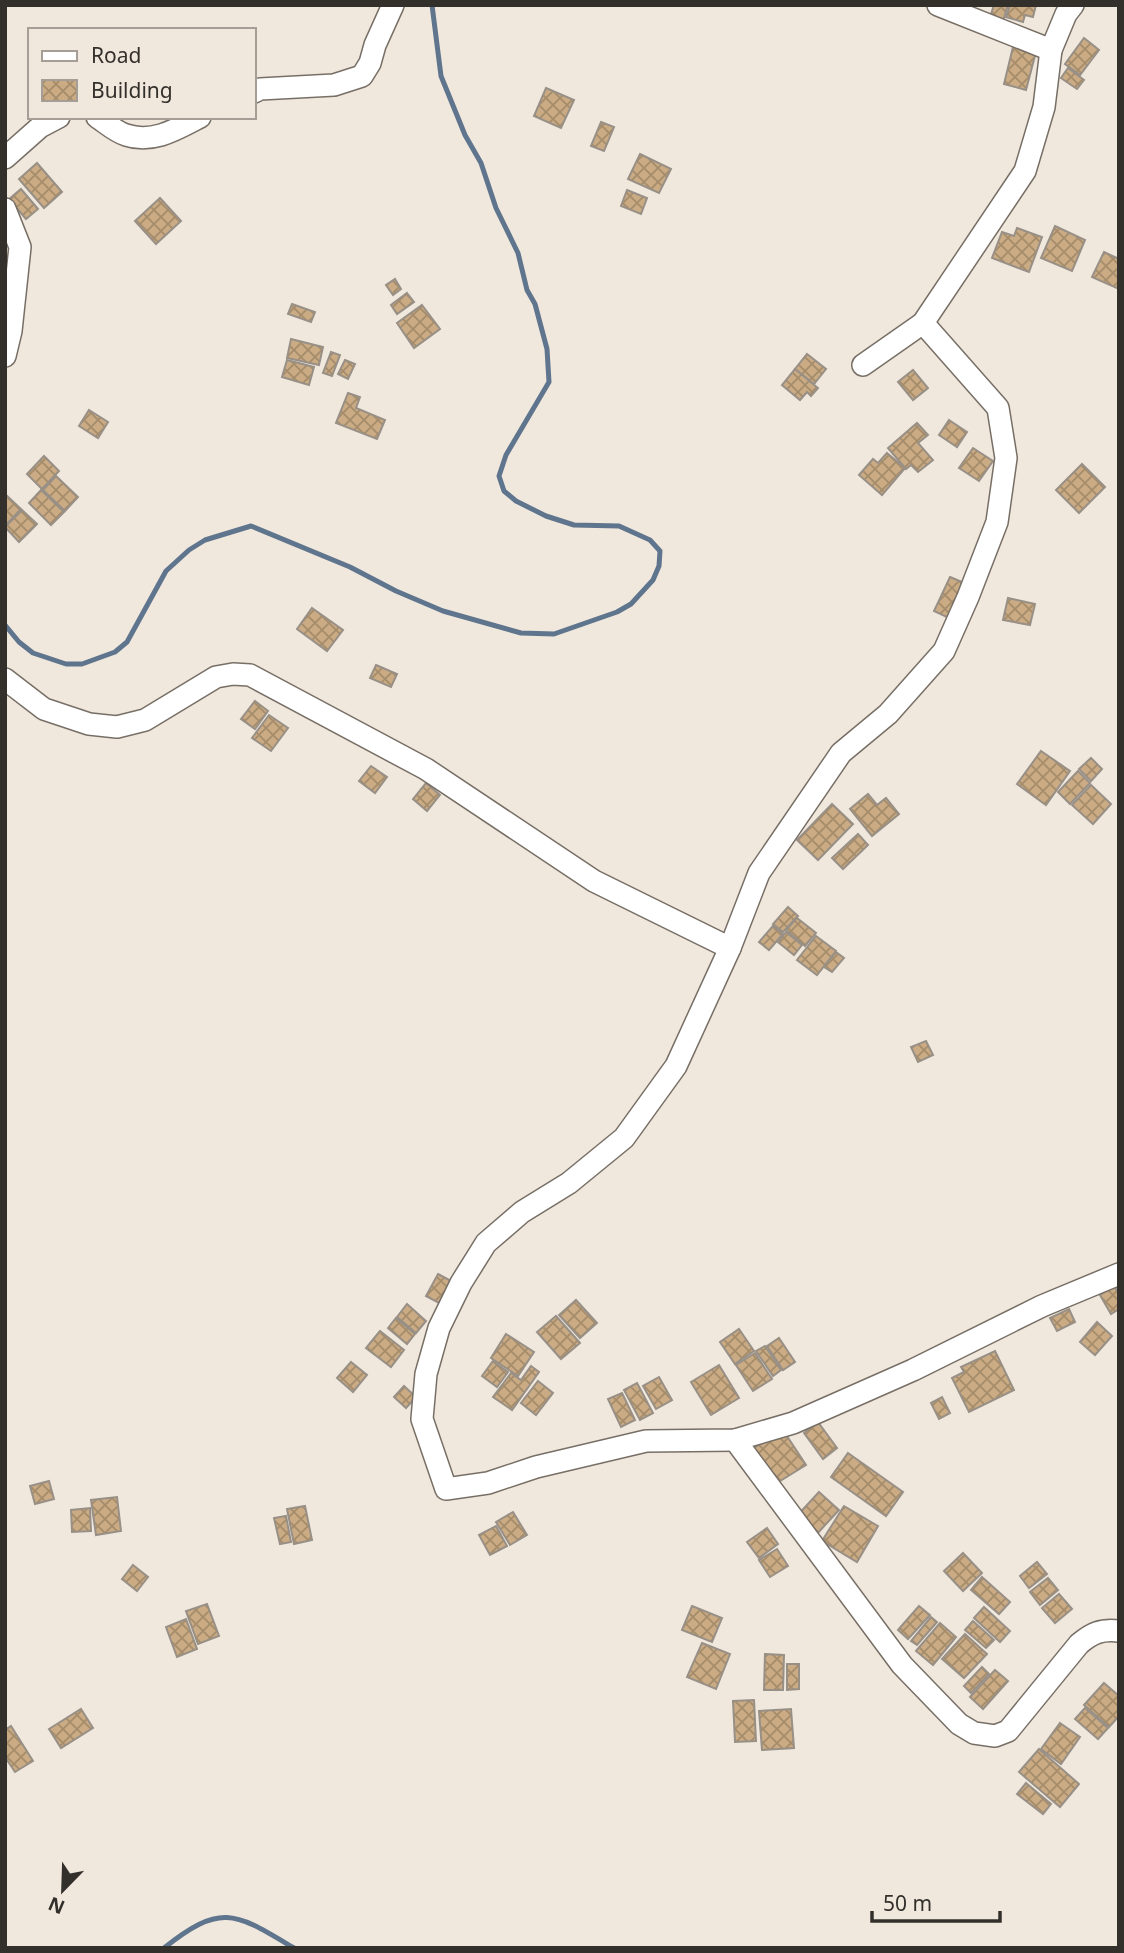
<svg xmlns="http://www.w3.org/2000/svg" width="1124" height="1953" viewBox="0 0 1124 1953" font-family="'Noto Sans',sans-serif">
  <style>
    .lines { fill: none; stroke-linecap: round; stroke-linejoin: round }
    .stream { stroke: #5f758d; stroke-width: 5 }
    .building { fill: url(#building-cross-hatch); stroke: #989086; stroke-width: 2 }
    .minor-casing { stroke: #776f66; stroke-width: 24 }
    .minor { stroke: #fff; stroke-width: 21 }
  </style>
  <defs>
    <pattern id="building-cross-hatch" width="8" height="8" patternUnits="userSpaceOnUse" patternTransform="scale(1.75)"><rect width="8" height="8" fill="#cbab83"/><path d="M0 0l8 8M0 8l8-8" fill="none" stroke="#a58c6b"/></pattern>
  </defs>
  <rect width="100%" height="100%" fill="#f1e8dd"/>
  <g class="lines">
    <!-- stream -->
    <g class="stream">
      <path d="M5,625L19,642L33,653L66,664H82L115,652L127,642L166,571L189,550L205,540L251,526L350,567L396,591L443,611L521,633L554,634L617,612L631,604L653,580L659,566L660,551L650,540L619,526L574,525L546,516L516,501L504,491L499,476L506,455L549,382L547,349L535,304L527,290L518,253L496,208L481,163L465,135L441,76L432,5"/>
      <path d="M164,1948C222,1902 235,1913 294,1948"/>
    </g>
  </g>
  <!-- building -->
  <g class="building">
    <path d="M994,5H1008L1003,21L990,17Z"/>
    <path d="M1010,5H1036L1033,17L1025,15L1023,22L1006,17Z"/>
    <path d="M1084,38L1099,50L1080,75L1065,64Z"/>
    <path d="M1013,47L1036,52L1026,90L1004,84Z"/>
    <path d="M1068,68L1084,80L1077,89L1061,78Z"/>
    <path d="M546,88L574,100L561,128L534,116Z"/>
    <path d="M601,122L614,127L604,151L591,146Z"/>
    <path d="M640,154L671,169L659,193L628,179Z"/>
    <path d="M37,163L62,192L44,208L19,179Z"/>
    <path d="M21,189L38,209L26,219L9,199Z"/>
    <path d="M627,190L647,198L641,214L621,206Z"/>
    <path d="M160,198L181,221L156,244L135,221Z"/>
    <path d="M1055,226L1085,240L1072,271L1041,258Z"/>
    <path d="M1017,228L1042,237L1029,272L992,258L1002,232L1014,236Z"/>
    <path d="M1104,252L1119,259V289L1092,277Z"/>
    <path d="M395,279L401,289L393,295L386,285Z"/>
    <path d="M407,293L414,302L397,314L391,305Z"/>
    <path d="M292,304L315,312L311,322L288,314Z"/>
    <path d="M422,305L440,329L414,348L397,323Z"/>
    <path d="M291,339L323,347L319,365L287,358Z"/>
    <path d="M331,352L340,355L332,376L323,373Z"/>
    <path d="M807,354L826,369L814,384L795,369Z"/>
    <path d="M287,360L314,367L309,385L282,377Z"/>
    <path d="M345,360L355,364L348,379L338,374Z"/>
    <path d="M795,369L818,388L811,396L807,392L800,400L782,385Z"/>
    <path d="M913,370L928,388L913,400L898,382Z"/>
    <path d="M348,393L360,397L356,408L385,420L377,439L336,423Z"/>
    <path d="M89,410L108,422L98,438L79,426Z"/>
    <path d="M949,420L967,432L957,447L939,435Z"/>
    <path d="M917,423L928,435L918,443L933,460L918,472L911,465L906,469L888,448Z"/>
    <path d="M973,448L993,461L979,481L959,468Z"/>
    <path d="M887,453L905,468L882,495L859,475L873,459L878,463Z"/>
    <path d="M44,456L59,471L42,489L27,474Z"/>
    <path d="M1082,464L1105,487L1079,513L1056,490Z"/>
    <path d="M56,476L78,497L65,511L43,490Z"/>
    <path d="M41,490L64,512L51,525L29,503Z"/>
    <path d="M5,494L21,509L6,525L5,524Z"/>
    <path d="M22,510L37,524L19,542L5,527Z"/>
    <path d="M950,577L967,584L951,619L934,611Z"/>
    <path d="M1008,598L1035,604L1030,625L1003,620Z"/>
    <path d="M312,608L343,630L327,651L297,629Z"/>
    <path d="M376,665L397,674L391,687L370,678Z"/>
    <path d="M255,701L268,711L255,729L241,719Z"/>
    <path d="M269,715L288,728L271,751L252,738Z"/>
    <path d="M1041,751L1070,771L1046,805L1017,784Z"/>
    <path d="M1091,758L1102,769L1091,781L1079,769Z"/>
    <path d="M371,766L387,777L375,793L359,781Z"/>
    <path d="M1078,771L1090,783L1070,804L1058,792Z"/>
    <path d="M426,783L440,795L427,811L413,799Z"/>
    <path d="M1091,785L1111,804L1093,824L1072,805Z"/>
    <path d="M868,794L877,805L886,798L899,814L872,836L850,809Z"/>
    <path d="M832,804L853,824L818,860L797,840Z"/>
    <path d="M858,834L868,845L843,869L832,858Z"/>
    <path d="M788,907L798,916L783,932L773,924Z"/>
    <path d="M797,918L816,933L805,946L786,930Z"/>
    <path d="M773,926L783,934L769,950L759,942Z"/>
    <path d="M786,932L802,945L794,955L778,942Z"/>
    <path d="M816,936L836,951L817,975L797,960Z"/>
    <path d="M836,952L844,958L832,972L824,967Z"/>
    <path d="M926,1041L933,1055L918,1062L911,1047Z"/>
    <path d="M438,1274L451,1281L439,1303L426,1296Z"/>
    <path d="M1114,1286L1119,1294V1309L1111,1314L1100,1295Z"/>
    <path d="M576,1300L597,1323L580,1338L559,1315Z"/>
    <path d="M407,1304L426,1321L416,1333L397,1317Z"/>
    <path d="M1069,1309L1075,1322L1057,1331L1050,1318Z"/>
    <path d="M556,1316L580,1343L561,1359L537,1332Z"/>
    <path d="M396,1318L415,1334L407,1344L388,1328Z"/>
    <path d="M1097,1322L1112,1336L1095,1355L1080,1342Z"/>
    <path d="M739,1329L754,1351L735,1364L720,1342Z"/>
    <path d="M380,1331L404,1350L391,1367L366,1348Z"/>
    <path d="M506,1334L534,1352L518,1376L491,1358Z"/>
    <path d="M779,1338L795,1362L783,1370L767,1346Z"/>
    <path d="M765,1346L781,1370L773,1376L756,1351Z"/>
    <path d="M995,1351L1014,1390L969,1412L952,1378L964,1372L961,1367Z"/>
    <path d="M755,1353L772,1379L753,1391L736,1365Z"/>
    <path d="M493,1361L508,1372L497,1387L482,1376Z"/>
    <path d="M351,1362L367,1375L353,1392L337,1378Z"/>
    <path d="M719,1365L739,1398L711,1415L691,1382Z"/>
    <path d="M531,1366L539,1372L512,1410L493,1397L511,1373L521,1380Z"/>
    <path d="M659,1377L672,1400L656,1409L643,1386Z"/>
    <path d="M538,1381L553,1393L536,1415L521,1403Z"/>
    <path d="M637,1383L653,1413L640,1420L624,1390Z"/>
    <path d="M404,1386L416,1397L406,1408L394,1397Z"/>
    <path d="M622,1393L635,1420L621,1427L608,1399Z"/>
    <path d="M942,1397L950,1413L939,1419L931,1403Z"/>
    <path d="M818,1422L837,1448L823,1459L804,1433Z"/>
    <path d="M783,1430L806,1465L777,1483L754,1448Z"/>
    <path d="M848,1453L903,1492L886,1516L831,1477Z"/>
    <path d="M49,1481L54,1499L35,1504L30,1486Z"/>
    <path d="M819,1492L839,1510L815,1536L795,1518Z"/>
    <path d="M117,1497L121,1531L96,1535L91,1500Z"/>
    <path d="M305,1506L312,1540L294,1544L287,1509Z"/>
    <path d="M844,1506L878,1526L857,1562L822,1541Z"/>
    <path d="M90,1508L91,1531L72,1532L71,1510Z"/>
    <path d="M513,1512L527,1535L510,1545L496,1522Z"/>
    <path d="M286,1516L291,1542L280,1544L274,1518Z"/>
    <path d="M496,1526L507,1546L490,1555L479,1535Z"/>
    <path d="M767,1528L778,1544L759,1558L747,1542Z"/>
    <path d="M777,1549L788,1566L770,1577L759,1560Z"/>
    <path d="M963,1553L982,1573L963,1591L944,1571Z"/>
    <path d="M1037,1562L1047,1574L1029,1588L1020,1576Z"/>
    <path d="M133,1565L148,1577L137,1591L122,1579Z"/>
    <path d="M982,1577L1010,1602L999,1614L971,1590Z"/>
    <path d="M1048,1578L1058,1590L1040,1605L1030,1592Z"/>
    <path d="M1059,1594L1072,1609L1055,1623L1042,1608Z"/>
    <path d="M207,1604L219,1636L198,1644L186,1611Z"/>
    <path d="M692,1606L722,1618L712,1642L682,1630Z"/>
    <path d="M919,1606L930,1615L908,1639L898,1630Z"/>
    <path d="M984,1607L1010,1631L1000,1642L974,1618Z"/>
    <path d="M931,1617L937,1622L917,1645L911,1641Z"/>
    <path d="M186,1619L197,1649L177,1657L166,1627Z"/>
    <path d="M973,1621L994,1640L986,1648L965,1630Z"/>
    <path d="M940,1623L956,1637L933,1665L916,1651Z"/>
    <path d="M965,1634L987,1654L964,1678L942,1659Z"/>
    <path d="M702,1643L730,1654L716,1689L687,1677Z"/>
    <path d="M765,1654L784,1655L783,1690H764Z"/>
    <path d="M787,1664H799V1689L787,1690Z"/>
    <path d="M982,1667L989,1674L971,1693L964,1686Z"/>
    <path d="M995,1670L1008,1681L983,1709L970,1697Z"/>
    <path d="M1104,1683L1119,1696V1716L1109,1727L1084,1705Z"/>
    <path d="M754,1700L756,1741L735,1742L733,1701Z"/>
    <path d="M1085,1708L1108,1728L1098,1739L1075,1719Z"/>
    <path d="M81,1709L93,1728L61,1748L49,1729Z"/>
    <path d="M791,1709L794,1748L762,1750L759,1711Z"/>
    <path d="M1060,1723L1080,1737L1061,1764L1041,1749Z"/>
    <path d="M11,1726L33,1761L15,1772L5,1757V1730Z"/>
    <path d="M1039,1749L1079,1784L1060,1807L1019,1772Z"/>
    <path d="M1026,1783L1051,1804L1043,1814L1017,1794Z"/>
  </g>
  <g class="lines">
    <defs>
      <g id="minor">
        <path d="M938,5L1051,50"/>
        <path d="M254,92L260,89L334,85L362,76L370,63L375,45L393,5"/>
        <path d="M97,117C106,123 116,132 126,135C153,144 177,129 200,117"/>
        <path d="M5,158L40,127L59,117"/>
        <path d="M5,209L20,247L11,331L5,356"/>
        <path d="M923,323L998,408L1006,458L997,522L968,597L944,651L888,714L841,753L759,873L730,948L676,1066L624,1138L569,1183L522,1212L486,1243L461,1283L439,1328L426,1374L422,1419L446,1489L488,1483L536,1467L646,1441L735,1440L793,1423L913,1370L1042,1306L1119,1274"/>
        <path d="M863,365L923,323L1025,171L1044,107L1051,50L1066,14L1073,5"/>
        <path d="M5,679L44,709L89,724L117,727L145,720L216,677L233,674L250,675L426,769L594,881L730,948"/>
        <path d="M735,1440L902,1665L959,1724L974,1733L995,1736L1008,1731L1079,1644C1092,1633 1101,1629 1119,1631"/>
      </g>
    </defs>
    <!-- minor casing -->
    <use href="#minor" class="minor-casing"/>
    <!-- minor -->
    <use href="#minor" class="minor"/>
  </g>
  <!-- border -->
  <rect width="1124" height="1953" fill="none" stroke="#33302c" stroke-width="14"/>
  <!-- legend -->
  <rect x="28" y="28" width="228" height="91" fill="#f1e8dd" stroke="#a59e96" stroke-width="2"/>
  <rect x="42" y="51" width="35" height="10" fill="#ffffff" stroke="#a59e96" stroke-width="2"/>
  <text x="91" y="63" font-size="21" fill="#33302c">Road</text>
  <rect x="42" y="80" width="35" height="21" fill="url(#building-cross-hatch)" stroke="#a59e96" stroke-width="2"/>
  <text x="91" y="98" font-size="21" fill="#33302c">Building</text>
  <!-- north arrow -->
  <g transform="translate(63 1890) rotate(203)" stroke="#f1e8dd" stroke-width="5" paint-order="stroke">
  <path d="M0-5L12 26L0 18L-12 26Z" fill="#33302c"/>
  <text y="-10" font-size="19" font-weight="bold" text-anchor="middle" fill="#33302c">N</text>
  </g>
  <!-- scale -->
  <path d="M872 1911v10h128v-10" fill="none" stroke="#33302c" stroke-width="3.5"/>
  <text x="883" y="1911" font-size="21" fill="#33302c" stroke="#f1e8dd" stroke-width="5" paint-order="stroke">50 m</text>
</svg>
